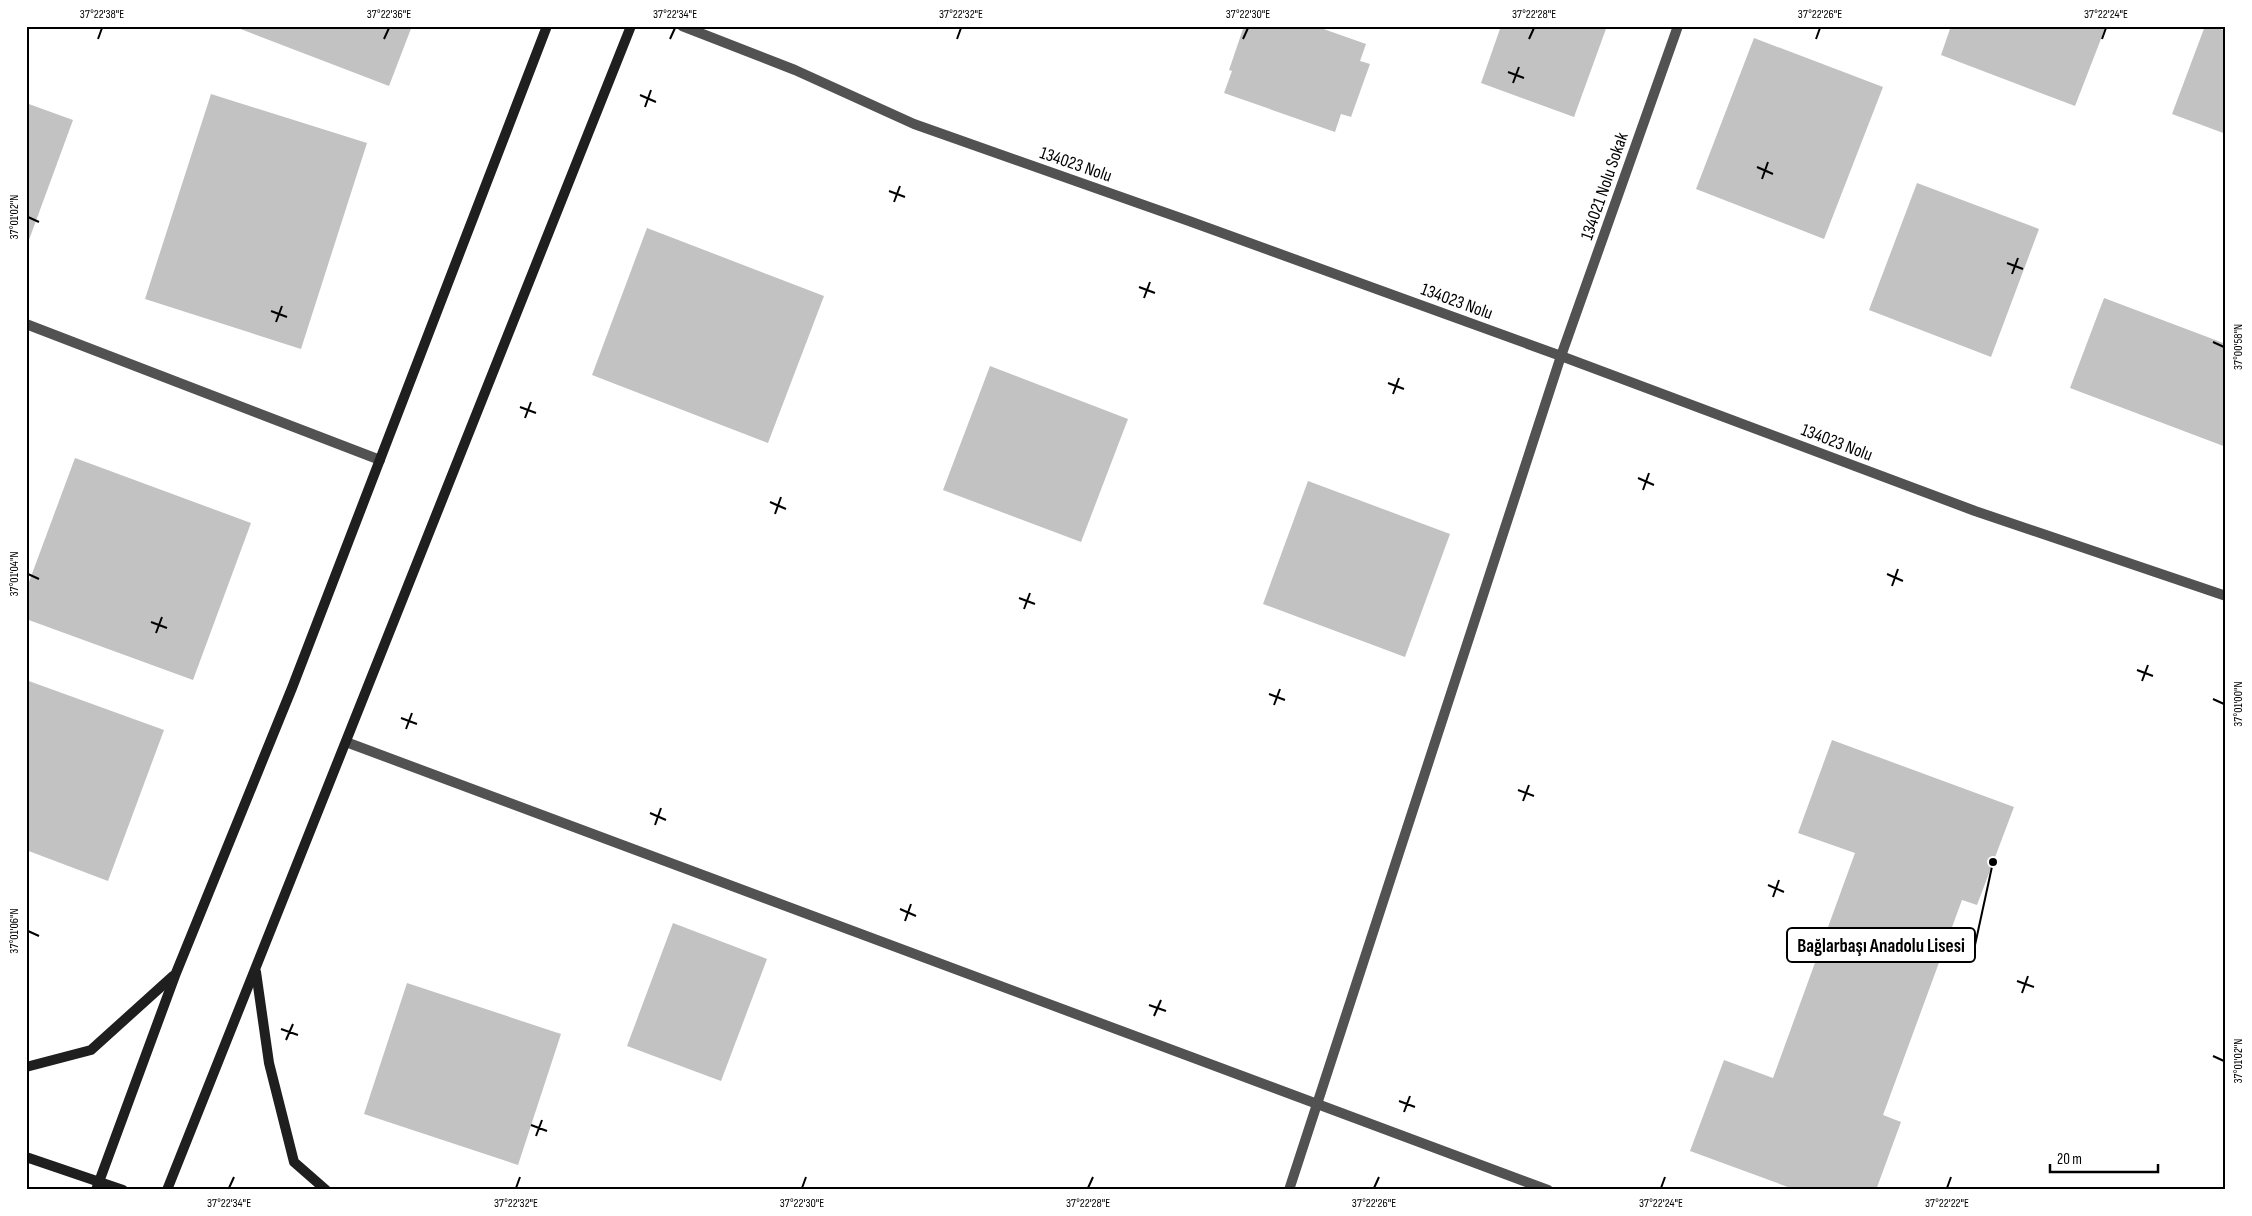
<svg xmlns="http://www.w3.org/2000/svg" width="2252" height="1216" viewBox="0 0 2252 1216" font-family="'Sofia Sans Condensed',sans-serif">
  <style>
    .building { fill: #c2c2c2 }
    .lines { fill: none; stroke-linecap: round; stroke-linejoin: round }
    .minor { stroke: #525252; stroke-width: 10 }
    .secondary { stroke: #1f1f1f; stroke-width: 10 }
    .ticks { fill: none; stroke: #000; stroke-width: 2 }
    .labels { text-anchor: middle; stroke-width: 4.5; stroke-linejoin: round; paint-order: stroke }
    .street-label { font-size: 18px; fill: #000; stroke: #fff }
    .leader { fill: none; stroke: #000; stroke-width: 2 }
    .callout-dot { fill: #000; stroke: #fff; stroke-width: 2 }
    .callout { fill: #fff; stroke: #000; stroke-width: 2 }
    .callout-label { font-size: 19px; text-anchor: middle; font-weight: bold; fill: #000 }
    .neatline { fill: none; stroke: #000; stroke-width: 2 }
    .ticks-label { font-size: 12px; text-anchor: middle; fill: #000 }
  </style>
  <rect width="100%" height="100%" fill="#fff"/>
  <!-- building -->
  <g class="building">
    <path d="M239,26H412L389,86L238,28Z"/>
    <path d="M1244,26H1315L1366,44L1360,61L1370,64L1351,117L1341,114L1335,132L1224,93L1232,71L1229,70Z"/>
    <path d="M1501,26H1607L1574,117L1481,83Z"/>
    <path d="M1951,26H2106L2075,106L1941,55Z"/>
    <path d="M2205,26H2212L2226,31V134L2172,114Z"/>
    <path d="M1754,38L1883,87L1824,239L1696,189Z"/>
    <path d="M211,94L367,143L301,349L145,299Z"/>
    <path d="M26,103L73,120L26,248Z"/>
    <path d="M1917,183L2039,229L1991,357L1869,310Z"/>
    <path d="M647,228L824,296L768,443L592,375Z"/>
    <path d="M2104,298L2226,344V447L2070,388Z"/>
    <path d="M990,366L1128,419L1081,542L943,490Z"/>
    <path d="M75,458L251,523L193,680L26,619V590Z"/>
    <path d="M1308,481L1450,534L1405,657L1263,604Z"/>
    <path d="M26,680L164,730L108,881L26,850Z"/>
    <path d="M1832,740L2014,807L1977,905L1962,900L1883,1115L1901,1122L1876,1190H1796L1690,1151L1724,1060L1773,1078L1855,853L1798,833Z"/>
    <path d="M673,923L767,959L721,1081L627,1046Z"/>
    <path d="M407,983L561,1034L518,1165L364,1114Z"/>
  </g>
  <g class="lines">
    <!-- minor -->
    <g class="minor">
      <path d="M682,26L795,70L914,124L1189,221L1561,356L1975,511L2226,596"/>
      <path d="M26,324L380,460"/>
      <path d="M346,742L1548,1190"/>
      <path d="M1289,1190L1561,356L1678,26"/>
    </g>
    <!-- secondary -->
    <g class="secondary">
      <path d="M256,972L269,1063L294,1162L326,1190"/>
      <path d="M26,1067L91,1050L173,976"/>
      <path d="M26,1157L123,1190"/>
      <path d="M96,1190L176,973L292,688L547,26"/>
      <path d="M167,1190L631,26"/>
    </g>
  </g>
  <!-- ticks -->
  <path class="ticks" d="M98,39L102,28M384,39L389,28M670,39L675,28M957,39L961,28M1243,39L1248,28M1529,39L1534,28M1816,39L1820,28M2102,39L2106,28M1508,72L1524,78M1513,83L1519,67M640,95L656,102M645,107L651,90M1757,167L1773,174M1762,179L1768,162M889,191L905,197M894,202L900,186M28,217L39,222M2007,263L2023,269M2012,274L2018,258M1139,287L1155,293M1144,298L1150,282M271,311L287,317M276,322L282,306M2213,342L2224,347M1388,383L1404,389M1393,394L1399,378M520,407L536,413M525,418L531,402M1638,478L1654,485M1643,490L1649,473M770,502L786,509M775,514L781,497M28,574L39,579M1887,574L1903,581M1892,586L1898,569M1019,598L1035,604M1024,609L1030,593M151,622L167,628M156,633L162,617M2137,670L2153,676M2142,681L2148,665M1269,694L1285,700M2213,699L2224,704M1274,705L1280,689M401,718L417,724M406,729L412,713M1518,790L1534,796M1523,801L1529,785M650,813L666,820M655,825L661,808M1768,885L1784,892M1773,897L1779,880M900,909L916,916M905,921L911,904M28,931L39,936M2017,981L2034,987M2022,993L2028,976M1149,1005L1166,1011M1154,1016L1161,1000M281,1029L298,1035M286,1040L293,1024M2213,1056L2224,1061M1399,1101L1415,1107M1404,1112L1410,1096M531,1125L547,1131M536,1136L542,1120M229,1188L234,1177M516,1188L520,1177M802,1188L806,1177M1088,1188L1093,1177M1374,1188L1379,1177M1661,1188L1665,1177M1947,1188L1951,1177"/>
  <g class="labels">
    <!-- street labels -->
    <g class="street-label">
      <text transform="translate(1076 164) rotate(19)" y="6">134023 Nolu</text>
      <text transform="translate(1604 186) rotate(-71)" y="6">134021 Nolu Sokak</text>
      <text transform="translate(1457 301) rotate(20)" y="6">134023 Nolu</text>
      <text transform="translate(1837 442) rotate(21)" y="6">134023 Nolu</text>
    </g>
  </g>
  <!-- callouts -->
  <path class="leader" d="M1993 862L1975 945"/>
  <circle class="callout-dot" cx="1993" cy="862" r="5"/>
  <rect class="callout" x="1787" y="928" width="188" height="34" rx="5"/>
  <g class="callout-label">
    <text x="1881" y="952">Bağlarbaşı Anadolu Lisesi</text>
  </g>
  <!-- border -->
  <rect width="2252" height="1216" fill="none" stroke="#ffffff" stroke-width="55"/>
  <!-- scale -->
  <path d="M2050 1164v8h108v-8" fill="none" stroke="#000000" stroke-width="2.5"/>
  <text x="2057" y="1164" font-size="15" fill="#000000" stroke="#ffffff" stroke-width="4" paint-order="stroke">20 m</text>
  <rect x="28" y="28" width="2196" height="1160" class="neatline"/>
  <g class="ticks-label">
    <text x="102" y="18">37°22'38"E</text>
    <text x="389" y="18">37°22'36"E</text>
    <text x="675" y="18">37°22'34"E</text>
    <text x="961" y="18">37°22'32"E</text>
    <text x="1248" y="18">37°22'30"E</text>
    <text x="1534" y="18">37°22'28"E</text>
    <text x="1820" y="18">37°22'26"E</text>
    <text x="2106" y="18">37°22'24"E</text>
    <text transform="translate(14 217) rotate(-90)" y="4">37°01'02"N</text>
    <text transform="translate(2238 347) rotate(-90)" y="4">37°00'58"N</text>
    <text transform="translate(14 574) rotate(-90)" y="4">37°01'04"N</text>
    <text transform="translate(2238 704) rotate(-90)" y="4">37°01'00"N</text>
    <text transform="translate(14 931) rotate(-90)" y="4">37°01'06"N</text>
    <text transform="translate(2238 1061) rotate(-90)" y="4">37°01'02"N</text>
    <text x="229" y="1207">37°22'34"E</text>
    <text x="516" y="1207">37°22'32"E</text>
    <text x="802" y="1207">37°22'30"E</text>
    <text x="1088" y="1207">37°22'28"E</text>
    <text x="1374" y="1207">37°22'26"E</text>
    <text x="1661" y="1207">37°22'24"E</text>
    <text x="1947" y="1207">37°22'22"E</text>
  </g>
</svg>
